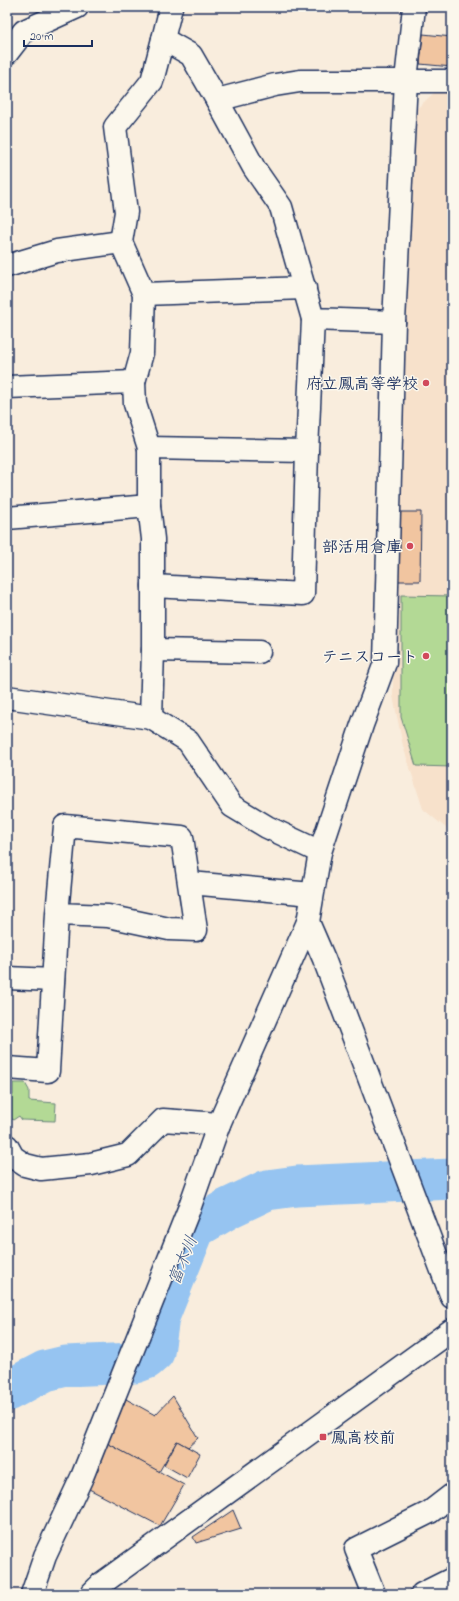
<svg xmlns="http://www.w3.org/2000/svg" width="459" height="1601" viewBox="0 0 459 1601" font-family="'Indie Flower','Klee One',sans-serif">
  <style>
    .built { fill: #f7e1cb }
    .green { fill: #b3d995; stroke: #67847a }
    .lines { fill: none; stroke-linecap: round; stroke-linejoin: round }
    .river { stroke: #96c4f1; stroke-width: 41 }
    .building { fill: #f1c5a0; stroke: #1b2f5e }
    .minor-casing { stroke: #1b2f5e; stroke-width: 25 }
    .minor { stroke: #fbf7ec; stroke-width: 22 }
    .poi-dot { fill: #d1495b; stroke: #fbf7ec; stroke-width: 1.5 }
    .labels { text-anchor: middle; stroke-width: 3; stroke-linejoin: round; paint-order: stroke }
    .poi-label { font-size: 16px; font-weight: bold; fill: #1b2f5e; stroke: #fbf7ec; text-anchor: end }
    .water-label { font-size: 17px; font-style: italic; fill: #3a5483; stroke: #fbf7ec }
  </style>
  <rect width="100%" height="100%" fill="#f9eddd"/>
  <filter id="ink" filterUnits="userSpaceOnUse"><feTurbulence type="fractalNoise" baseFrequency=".025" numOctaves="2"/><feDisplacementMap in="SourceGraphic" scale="8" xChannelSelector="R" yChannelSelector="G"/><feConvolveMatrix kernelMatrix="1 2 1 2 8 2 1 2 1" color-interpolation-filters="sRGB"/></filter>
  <g filter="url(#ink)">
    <!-- built -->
    <path class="built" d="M438,89L452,90V833L423,809L403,746L393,696V650L409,116Z"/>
    <!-- green -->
    <g class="green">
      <path d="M401,595L452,596V767L416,766L401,717Z"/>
      <path d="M13,1083H25L29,1090V1101L56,1103L55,1121L22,1120L19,1116L13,1120L7,1113V1101L13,1095Z"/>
    </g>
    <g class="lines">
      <!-- river -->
      <path class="river" d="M7,1391L45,1371L66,1366L135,1363L146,1359L154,1352L159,1317L195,1228L229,1208L267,1190L297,1186L452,1179"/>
    </g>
    <!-- building -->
    <g class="building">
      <path d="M423,34L452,37V67L420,64Z"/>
      <path d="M399,512H421L420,581H398Z"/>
      <path d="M173,1396L198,1438L188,1447L177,1441L159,1472L107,1443L126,1399L155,1415Z"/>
      <path d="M177,1441L200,1454L187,1478L164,1465Z"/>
      <path d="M107,1443L184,1485L160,1526L89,1489Z"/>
      <path d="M233,1510L241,1529L196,1543L193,1537Z"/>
    </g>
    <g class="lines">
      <defs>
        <g id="minor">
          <path d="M171,7L163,39L191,55L217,100L254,168L281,207L313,319L394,322"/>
          <path d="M7,53L24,31L77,7"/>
          <path d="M217,100L275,85L300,81H452"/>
          <path d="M7,266L57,251L121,242"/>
          <path d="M144,294L305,288"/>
          <path d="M7,387L134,382"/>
          <path d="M149,448L307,451"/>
          <path d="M7,518L149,506"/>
          <path d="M153,586L303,594L307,451L313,319"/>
          <path d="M153,650L259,652"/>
          <path d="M7,697L151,718L188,741L232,806L267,827L320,852"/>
          <path d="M151,718L153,650V539L149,506V448L135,404L134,382L142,353L144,294L121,242L126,212L115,127L152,81L163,39"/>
          <path d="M190,883L312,894"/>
          <path d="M308,922L324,959L452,1297"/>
          <path d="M7,978L53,980"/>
          <path d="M7,1068L48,1071L57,914L108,916L169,929L196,930L182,837L65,826L57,914"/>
          <path d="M7,1146L13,1157L25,1165L41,1169L91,1164L128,1155L163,1120L219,1124"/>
          <path d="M32,1594L45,1556L82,1477L189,1209L219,1124L308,922L320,852L362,725L385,663L394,322L406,80L414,7"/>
          <path d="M91,1594L101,1584L452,1330"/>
          <path d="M374,1594L356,1549L430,1512L452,1495"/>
          <path d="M422,1594L452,1579"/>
        </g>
      </defs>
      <!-- minor casing -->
      <use href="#minor" class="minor-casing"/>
      <!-- minor -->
      <use href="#minor" class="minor"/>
    </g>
  </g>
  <!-- markers -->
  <g class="poi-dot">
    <circle cx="426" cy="383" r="4"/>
    <circle cx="410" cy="546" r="4"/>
    <circle cx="426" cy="656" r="4"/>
    <rect x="319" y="1433" width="8" height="8" rx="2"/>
  </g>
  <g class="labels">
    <!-- poi labels -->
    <g class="poi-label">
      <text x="418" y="389">府立鳳高等学校</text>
      <text x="402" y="552">部活用倉庫</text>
      <text x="418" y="662">テニスコート</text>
      <text x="331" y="1443" text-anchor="start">鳳高校前</text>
    </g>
    <!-- water labels -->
    <g class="water-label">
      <text transform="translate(182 1260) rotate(-68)" y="6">富木川</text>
    </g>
  </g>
  <!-- margin -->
  <rect width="459" height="1601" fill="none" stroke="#fbf7ec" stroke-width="24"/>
  <rect x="12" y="12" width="435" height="1577" fill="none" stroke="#1b2f5e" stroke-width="1.5" filter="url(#ink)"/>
  <!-- scale -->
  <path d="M24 40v6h68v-6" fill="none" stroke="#1b2f5e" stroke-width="2"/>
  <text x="30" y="40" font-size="12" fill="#1b2f5e" stroke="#fbf7ec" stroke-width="3" paint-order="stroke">20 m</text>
</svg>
